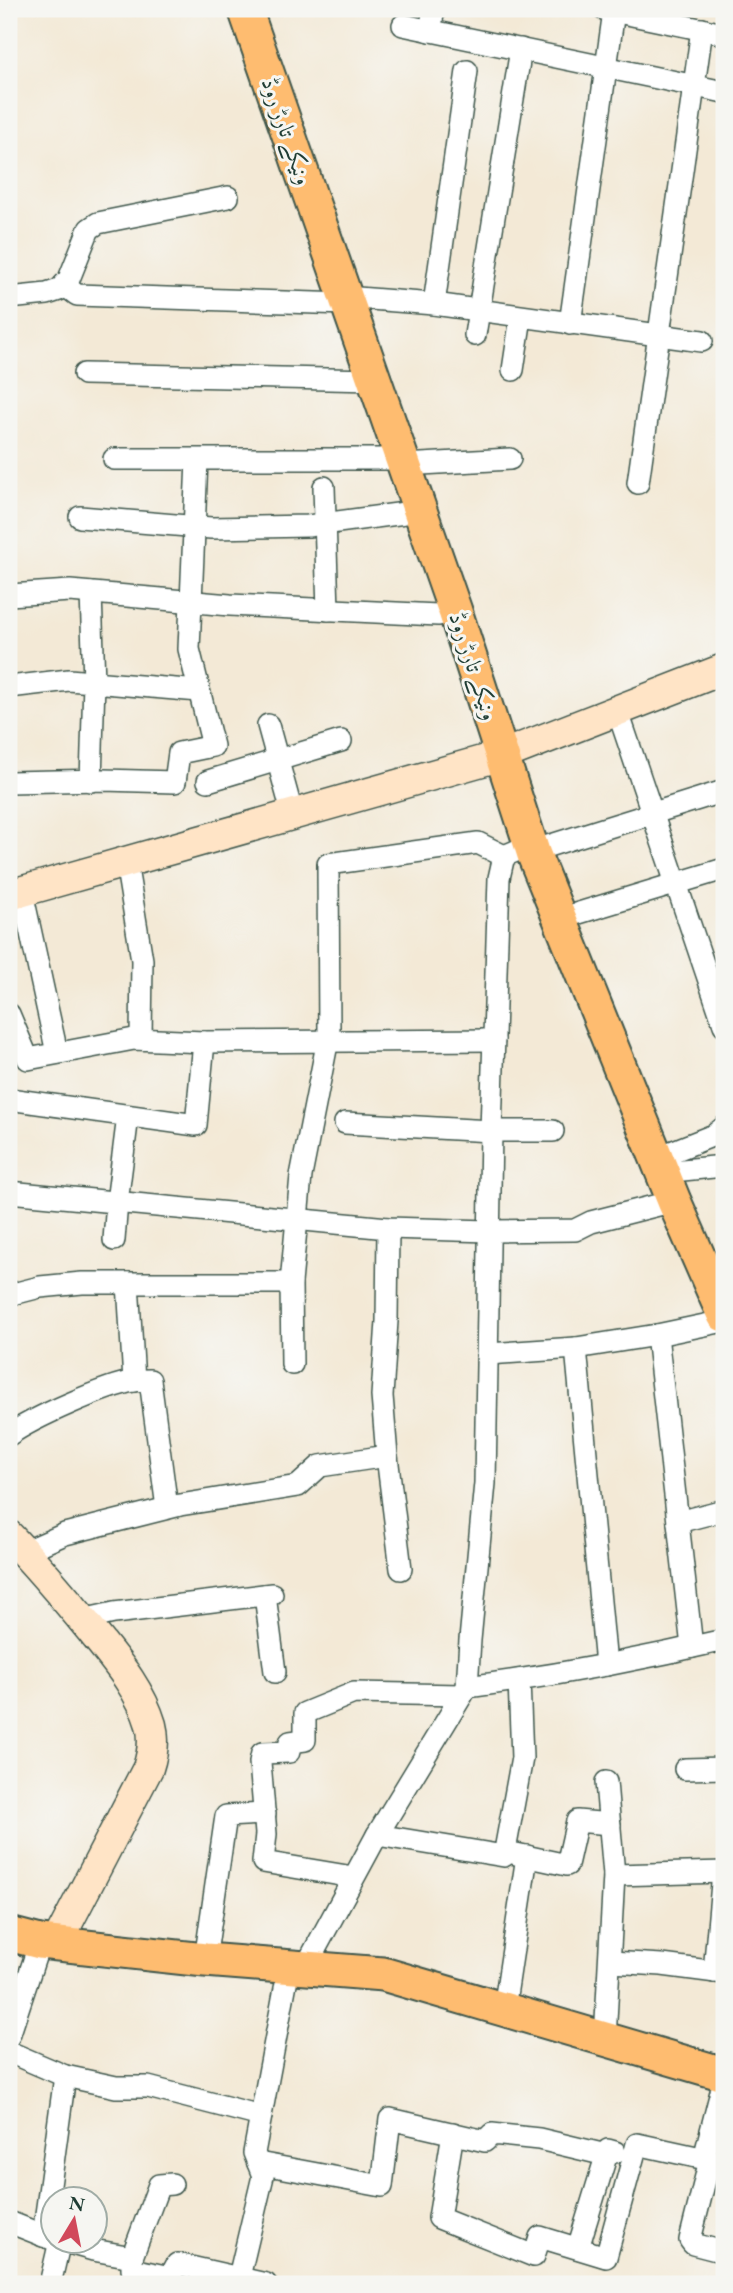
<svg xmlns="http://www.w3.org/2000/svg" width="733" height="2293" viewBox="0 0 733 2293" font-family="'EB Garamond',Amiri,serif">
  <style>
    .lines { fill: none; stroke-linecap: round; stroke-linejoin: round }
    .street-casing { stroke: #3f574c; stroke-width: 24 }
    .secondary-casing { stroke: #3f574c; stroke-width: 33 }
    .primary-casing { stroke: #3f574c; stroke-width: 37 }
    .street { stroke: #fff; stroke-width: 21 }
    .secondary { stroke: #ffe4c6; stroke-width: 30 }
    .primary { stroke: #febc70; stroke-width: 33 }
    .labels { text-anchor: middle; stroke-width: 6; stroke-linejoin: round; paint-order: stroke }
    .street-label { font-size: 23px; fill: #1f3d34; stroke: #f6f6f2 }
  </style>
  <rect width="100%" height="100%" fill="#f6f6f2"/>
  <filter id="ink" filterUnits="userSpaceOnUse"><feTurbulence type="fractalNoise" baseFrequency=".0143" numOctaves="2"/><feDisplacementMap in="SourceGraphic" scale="14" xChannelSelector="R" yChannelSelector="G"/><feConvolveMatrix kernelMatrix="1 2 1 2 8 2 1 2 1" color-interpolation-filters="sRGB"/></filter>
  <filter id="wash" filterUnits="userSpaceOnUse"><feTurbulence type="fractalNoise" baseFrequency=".00686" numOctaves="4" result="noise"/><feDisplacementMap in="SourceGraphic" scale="28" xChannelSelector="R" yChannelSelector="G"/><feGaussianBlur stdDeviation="1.57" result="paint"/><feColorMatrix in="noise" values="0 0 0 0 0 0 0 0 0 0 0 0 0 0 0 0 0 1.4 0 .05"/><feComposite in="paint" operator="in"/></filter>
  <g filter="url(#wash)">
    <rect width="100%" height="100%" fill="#f3e9d6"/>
  </g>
  <g filter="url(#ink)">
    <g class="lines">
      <defs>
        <g id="street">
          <path d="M603,9L724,34"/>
          <path d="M403,25L724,92"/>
          <path d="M430,31L434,9"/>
          <path d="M64,285L77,295L347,304"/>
          <path d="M345,297L434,304L702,341"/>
          <path d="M9,298L47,294L59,290L69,279L89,229L98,223L228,197"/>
          <path d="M434,304L467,71"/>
          <path d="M570,324L614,11"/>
          <path d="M475,335L521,49"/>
          <path d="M513,370L521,317"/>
          <path d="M84,374L374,380"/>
          <path d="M114,459H402"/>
          <path d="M404,465L510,459"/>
          <path d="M638,483L702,29"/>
          <path d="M324,487L328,610"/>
          <path d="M80,517L211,528L308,526L420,511"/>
          <path d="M91,593L94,682L91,781"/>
          <path d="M9,595L70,591L230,605L438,615L455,611"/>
          <path d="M9,687L69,680L199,691"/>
          <path d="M618,712L724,1025"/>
          <path d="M268,725L293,816"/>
          <path d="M208,781L341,741"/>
          <path d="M9,782L103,780L175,782L179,753L213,746L189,649L197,460"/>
          <path d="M532,851L724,791"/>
          <path d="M126,862L142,960L141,1039"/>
          <path d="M22,892L57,1053"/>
          <path d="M559,919L724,869"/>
          <path d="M9,1014L28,1059L134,1039L204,1042L494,1040"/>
          <path d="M9,1099L196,1125L204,1042"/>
          <path d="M345,1123L491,1131H553"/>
          <path d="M656,1158L714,1135L724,1127"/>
          <path d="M662,1172L724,1166"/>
          <path d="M9,1192L388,1228L489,1231L575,1230L591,1222L674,1201"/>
          <path d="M388,1228L387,1321L382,1396L387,1456L401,1569"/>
          <path d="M114,1240L117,1202L128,1116"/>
          <path d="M128,1283L134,1381"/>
          <path d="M9,1295L40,1287L82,1283H291"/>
          <path d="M657,1335L692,1647"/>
          <path d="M576,1348L606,1665"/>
          <path d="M487,1354L576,1348L657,1335L724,1321"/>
          <path d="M292,1364L291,1283L301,1176L329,1034L328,864L478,843L504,856"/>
          <path d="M9,1435C33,1418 105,1386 134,1381C139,1380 145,1380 150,1380L167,1508"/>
          <path d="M678,1522L724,1510"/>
          <path d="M24,1552L65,1534L180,1505L298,1486L320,1466L387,1456"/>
          <path d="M265,1595L275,1672"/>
          <path d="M82,1620L114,1613L272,1594"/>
          <path d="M467,1687C554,1676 639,1660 724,1640"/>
          <path d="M685,1769L724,1768"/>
          <path d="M377,1835L504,1856L522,1758L519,1680"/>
          <path d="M516,1854L567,1865L577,1821L610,1824"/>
          <path d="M614,1875L724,1872"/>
          <path d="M353,1877L263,1862L266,1834L260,1762L262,1753L289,1752L290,1742L305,1740V1713L354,1693L462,1695"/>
          <path d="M205,1960L226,1816L265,1814"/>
          <path d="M611,1962L662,1965L724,1973"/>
          <path d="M305,1968L377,1835L467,1687L470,1640L485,1483L491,1131L499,878L504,856L530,845"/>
          <path d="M714,1972L723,1872"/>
          <path d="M504,2009L527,1856"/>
          <path d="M9,2036L40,1942"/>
          <path d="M605,2039L614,1875L606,1782"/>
          <path d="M9,2052L65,2076L116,2087H148L261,2116"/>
          <path d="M453,2133L439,2218L534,2256L540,2237L606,2257L637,2144L724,2163"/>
          <path d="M704,2158L724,2080"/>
          <path d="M710,2160L690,2240L693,2244L724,2252"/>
          <path d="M258,2163L382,2186L390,2119L485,2141L492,2134L539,2139L606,2155"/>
          <path d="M9,2222L52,2239"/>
          <path d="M43,2236L65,2076"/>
          <path d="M58,2240L93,2250L132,2257V2269L170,2277L177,2264L266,2284"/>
          <path d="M578,2248L608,2150L615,2152"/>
          <path d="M132,2257L159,2185L172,2184"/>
          <path d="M239,2277L263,2176L254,2153L289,1967"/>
          <path d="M50,2284L60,2241"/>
        </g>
        <g id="secondary">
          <path d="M9,895L503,755L724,669"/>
          <path d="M9,1536C38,1566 64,1597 91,1630C114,1659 140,1688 151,1725C155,1740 153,1753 148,1768L57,1943"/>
        </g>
        <g id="primary">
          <path d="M245,9L455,611L534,855L674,1201L724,1315"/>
          <path d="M9,1934L40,1942L205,1960L383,1974L724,2074"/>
        </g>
      </defs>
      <!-- street casing -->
      <use href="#street" class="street-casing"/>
      <!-- secondary casing -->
      <use href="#secondary" class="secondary-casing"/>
      <!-- primary casing -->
      <use href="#primary" class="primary-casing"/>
      <!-- street -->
      <use href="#street" class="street"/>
      <!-- secondary -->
      <use href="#secondary" class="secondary"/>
      <!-- primary -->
      <use href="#primary" class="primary"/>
    </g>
  </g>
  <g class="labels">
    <!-- street labels -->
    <g class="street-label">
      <text transform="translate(287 131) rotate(71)" y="8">ونیکے تارڑ روڈ</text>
      <text transform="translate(474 666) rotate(72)" y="8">ونیکے تارڑ روڈ</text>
    </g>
  </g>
  <!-- margin -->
  <rect width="733" height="2293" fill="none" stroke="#f6f6f2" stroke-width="35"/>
  <!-- north arrow -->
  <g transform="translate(74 2220) rotate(10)"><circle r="33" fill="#f6f6f2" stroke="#a0aca6" stroke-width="2"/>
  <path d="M0-5L12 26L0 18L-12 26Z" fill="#d1495b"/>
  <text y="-10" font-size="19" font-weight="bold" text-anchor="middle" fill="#1f3d34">N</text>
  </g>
</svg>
